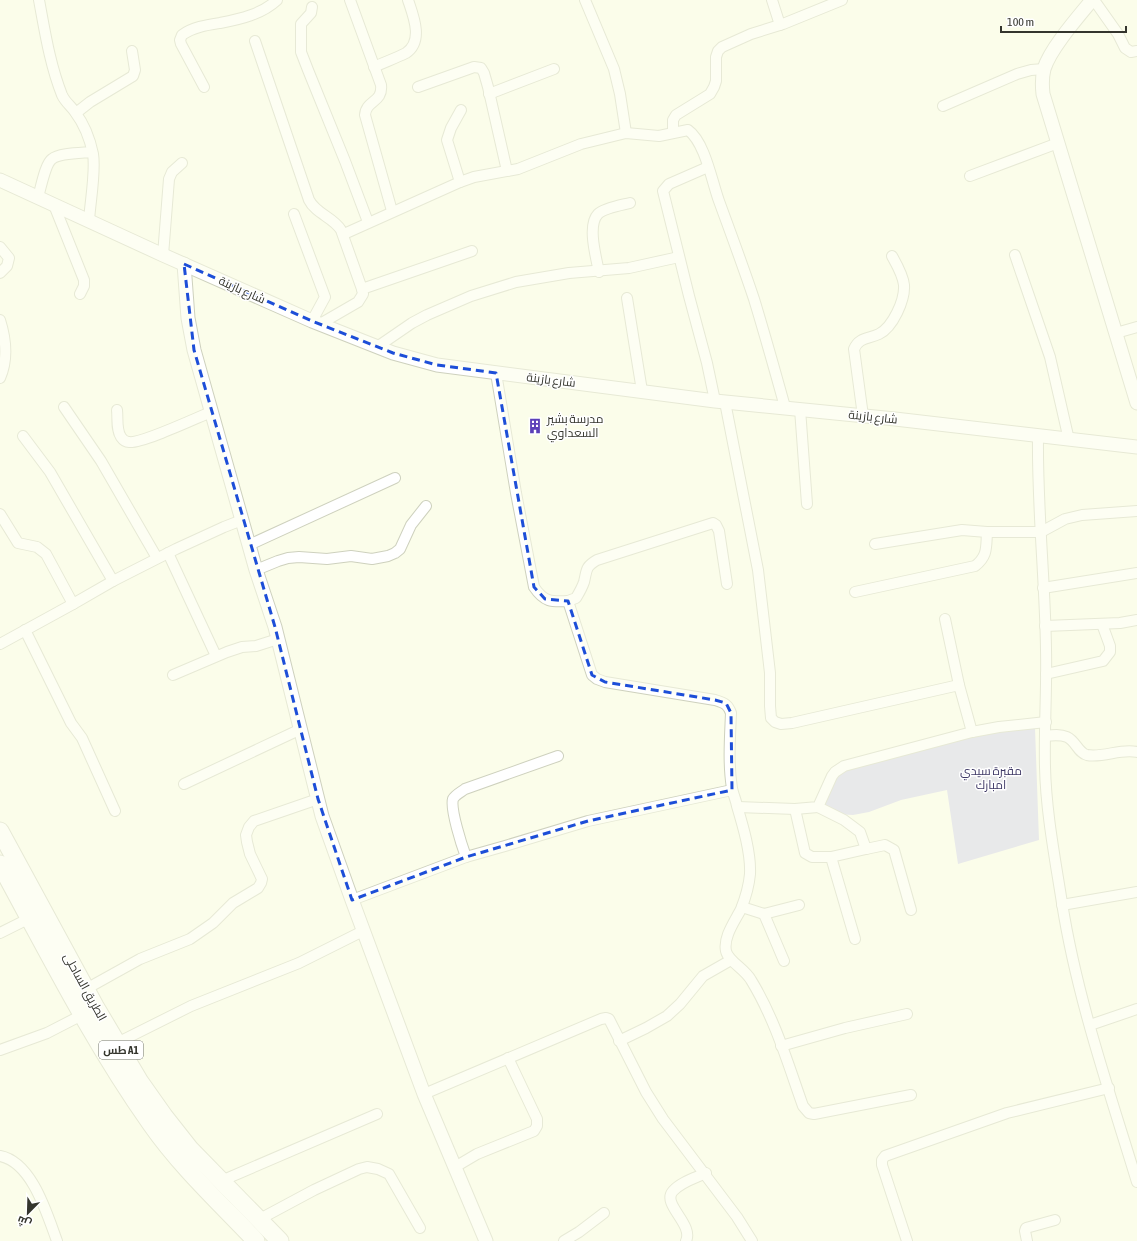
<svg xmlns="http://www.w3.org/2000/svg" width="1137" height="1241" viewBox="0 0 1137 1241" font-family="'Asap Condensed',Cairo,sans-serif">
  <style>
    .green { fill: #d1d0eb }
    .lines { fill: none; stroke-linecap: round; stroke-linejoin: round }
    .minor-casing { stroke: #ced1be; stroke-width: 12 }
    .tertiary-casing { stroke: #ced1be; stroke-width: 15 }
    .trunk-casing { stroke: #ced1be; stroke-width: 19 }
    .minor { stroke: #fff; stroke-width: 10 }
    .tertiary { stroke: #fff; stroke-width: 13 }
    .trunk { stroke: #fff; stroke-width: 17 }
    .marked { fill: none; stroke: #1d4ed8; stroke-width: 3; stroke-dasharray: 8 5; stroke-linejoin: round }
    .labels { text-anchor: middle; stroke-width: 3; stroke-linejoin: round; paint-order: stroke }
    .shield { fill: #fff; stroke: #71726c; stroke-width: 1 }
    .shield-label { font-size: 11px; font-weight: bold; fill: #34352d }
    .street-label { font-size: 12px; fill: #34352d; stroke: #fff }
    .poi-label { font-size: 12px; fill: #34352d; stroke: #fff; text-anchor: start }
    .park-label { font-size: 12px; fill: #3f3966; stroke: #fff }
  </style>
  <rect width="100%" height="100%" fill="#fbfdea"/>
  <!-- green -->
  <path class="green" d="M1035,728L1039,840L958,864L947,790L901,800L869,812L853,815L834,814L819,802L837,771L989,730Z"/>
  <g class="lines">
    <defs>
      <g id="minor">
        <path d="M39,0C45,32 50,65 62,95C65,102 71,106 75,112C84,124 90,139 93,154C96,171 90,203 89,221"/>
        <path d="M350,0L381,85C383,103 366,100 365,115L392,211"/>
        <path d="M585,0L614,69L620,94L626,133"/>
        <path d="M772,0L780,25"/>
        <path d="M1094,0L1118,34L1125,48L1131,52L1137,51"/>
        <path d="M312,7L311,13L301,24V52L308,70L345,161L368,222"/>
        <path d="M255,41L309,200C316,214 333,217 341,230L362,289L363,294L358,302L320,324"/>
        <path d="M374,67C385,62 396,58 406,53C424,41 413,15 408,0"/>
        <path d="M204,87L181,44L180,40L182,35C193,27 207,25 220,23C241,19 262,14 277,0"/>
        <path d="M418,87L474,67L481,68L484,73L488,87L507,171"/>
        <path d="M489,94L554,69"/>
        <path d="M943,106L1017,74L1031,70L1044,69"/>
        <path d="M76,113L90,102L133,76L135,70L132,51"/>
        <path d="M673,132V120L676,115L710,94L714,87L716,81V57L718,51L722,47L751,34L783,24L842,0"/>
        <path d="M708,167L669,184L663,191L689,296L707,363L715,401"/>
        <path d="M970,176L1058,143"/>
        <path d="M460,182L447,140L451,128L461,110"/>
        <path d="M38,197C41,188 45,164 52,159C59,153 83,153 92,152"/>
        <path d="M54,205L84,280V286L80,294"/>
        <path d="M294,214L325,297L312,321"/>
        <path d="M344,234L460,182L474,177L518,169L581,144L626,133L659,136L688,130C705,142 712,182 719,201C731,234 743,266 754,299C765,335 775,371 785,407"/>
        <path d="M0,247L9,258L7,266L0,273"/>
        <path d="M163,255L169,179L172,172L182,163"/>
        <path d="M1015,255L1050,357L1069,440"/>
        <path d="M599,272C596,257 587,225 598,214C604,208 622,205 630,203"/>
        <path d="M362,289L472,251"/>
        <path d="M627,298L642,391"/>
        <path d="M0,320C6,339 8,360 0,378"/>
        <path d="M1116,333L1137,327"/>
        <path d="M377,347L412,323L427,315L471,296L516,282L569,273L629,268L679,257"/>
        <path d="M496,373L516,493L534,587C544,602 551,602 568,601L592,675L597,679L605,682L715,700C724,703 728,704 731,713C730,738 728,764 732,788C733,794 736,800 737,806C743,826 751,853 750,874C749,885 745,899 741,909C735,921 723,937 726,951C728,961 745,969 751,980C775,1019 788,1064 803,1106L809,1113L814,1114L911,1095"/>
        <path d="M725,402L758,570L770,673V706L771,718L775,722L781,724L792,723L959,685L972,732"/>
        <path d="M64,407L101,461L157,558"/>
        <path d="M800,409L807,504"/>
        <path d="M117,410C118,418 116,430 121,437C123,440 126,442 129,442C141,444 196,418 211,412"/>
        <path d="M863,416L854,349C859,337 869,339 879,334C893,327 905,300 904,285C903,275 897,265 892,256"/>
        <path d="M23,436L50,472L113,581"/>
        <path d="M1038,436C1037,507 1045,578 1046,649C1047,688 1044,728 1045,767C1046,812 1055,858 1062,903C1077,998 1109,1090 1137,1182"/>
        <path d="M0,514L18,543L37,547L46,554L73,604"/>
        <path d="M875,544L962,530L987,532H1041L1065,519L1082,515L1137,511"/>
        <path d="M249,545L395,478"/>
        <path d="M168,553L216,656"/>
        <path d="M256,570L278,561L288,558L299,557L327,559L351,556L372,559L388,556L395,553L400,549L411,525L426,506"/>
        <path d="M1043,588L1137,573"/>
        <path d="M855,592L975,566C988,556 986,547 987,532"/>
        <path d="M568,601L576,598C579,593 582,588 584,582C587,570 585,567 597,560L713,523L716,525L719,531L727,584"/>
        <path d="M945,619L959,685"/>
        <path d="M1045,626L1120,623L1137,620"/>
        <path d="M25,630L71,723L82,738L115,811"/>
        <path d="M0,644L73,604L113,581L176,549L224,527L242,520"/>
        <path d="M1046,674L1103,661L1110,652V646L1102,624"/>
        <path d="M173,675L227,652L242,647L256,646L278,639"/>
        <path d="M1045,736C1053,735 1060,734 1067,737C1076,741 1078,753 1087,755C1104,758 1121,748 1137,752"/>
        <path d="M184,784L301,729"/>
        <path d="M738,807L795,809L818,807L832,776L835,772L844,766L972,732L999,727L1046,722"/>
        <path d="M818,807L844,820L860,832L866,849L885,845L894,850L911,910"/>
        <path d="M795,809L805,853L812,857H831"/>
        <path d="M466,857L505,846L588,821L732,790"/>
        <path d="M352,900L466,857C462,846 450,809 453,799C455,795 461,792 465,789L558,756"/>
        <path d="M1062,905L1137,892"/>
        <path d="M742,907L764,914L799,905"/>
        <path d="M764,914L784,961"/>
        <path d="M0,933L30,918"/>
        <path d="M855,939L831,857L866,849"/>
        <path d="M86,989L140,959L190,939L213,923L233,903L258,888L261,883L262,879L250,854L247,842L246,835L249,827L254,821L318,799"/>
        <path d="M1090,1025L1137,1009"/>
        <path d="M619,1041L646,1028L667,1016L680,1004L703,976L731,960"/>
        <path d="M117,1043L191,1006L299,963L363,931"/>
        <path d="M781,1046L845,1028L907,1014"/>
        <path d="M0,1050L47,1033L82,1015"/>
        <path d="M424,1094L601,1019L606,1018L609,1019L646,1092L663,1119L737,1217L752,1241"/>
        <path d="M0,1156C32,1162 47,1214 57,1241"/>
        <path d="M455,1167L477,1154L534,1131L537,1126V1119L508,1058"/>
        <path d="M221,1181L377,1114"/>
        <path d="M258,1220L314,1190L359,1169L367,1167L378,1169L389,1174L420,1228"/>
        <path d="M564,1241L579,1232L604,1213"/>
        <path d="M686,1241C694,1224 661,1204 673,1191C681,1182 695,1178 706,1173"/>
        <path d="M907,1241L882,1165V1160L885,1156L1007,1113L1109,1088"/>
        <path d="M1027,1241L1025,1231L1026,1228L1055,1220"/>
      </g>
      <g id="tertiary">
        <path d="M1092,0C1078,17 1050,49 1044,69C1042,77 1042,85 1043,94L1137,403"/>
        <path d="M0,180L163,255L312,321L393,353L437,365L715,401L895,419L1137,447"/>
        <path d="M184,264L188,318L194,350L256,570L275,627L322,816L352,900L424,1094L486,1241"/>
      </g>
      <g id="trunk">
        <path d="M0,831L95,1006L140,1082L164,1116L190,1149L280,1241"/>
        <path d="M0,864C48,952 93,1042 151,1124C181,1167 220,1203 256,1241"/>
      </g>
    </defs>
    <!-- minor casing -->
    <use href="#minor" class="minor-casing"/>
    <!-- tertiary casing -->
    <use href="#tertiary" class="tertiary-casing"/>
    <!-- trunk casing -->
    <use href="#trunk" class="trunk-casing"/>
    <!-- minor -->
    <use href="#minor" class="minor"/>
    <!-- tertiary -->
    <use href="#tertiary" class="tertiary"/>
    <!-- trunk -->
    <use href="#trunk" class="trunk"/>
  </g>
  <!-- marked area -->
  <path d="M0 0H1137V1241H0ZM184,264L312,321L393,353L437,365L496,373L534,587L545,599L568,601L592,675L605,682L715,700L726,703L731,713L732,790L588,821L466,857L352,900L318,799L275,627L194,350Z" fill="#fbfdea" fill-opacity=".55" fill-rule="evenodd"/>
  <path class="marked" d="M184,264L312,321L393,353L437,365L496,373L534,587L545,599L568,601L592,675L605,682L715,700L726,703L731,713L732,790L588,821L466,857L352,900L318,799L275,627L194,350Z"/>
  <!-- icons -->
  <defs>
    <symbol id="building-bare" viewBox="-9 -9 18 18"><path d="M-4-6H4V6H1V3H-1V6H-4ZM-2.5-4.3h1.7v1.8h-1.7ZM.8-4.3h1.7v1.8H.8ZM-2.5-1h1.7V.8h-1.7ZM.8-1h1.7V.8H.8Z" fill="#5b40b8" stroke="#fff" stroke-width="2.5" paint-order="stroke"/></symbol>
  </defs>
  <g fill-rule="evenodd">
    <use href="#building-bare" x="524" y="415" width="22" height="22"/>
  </g>
  <g class="labels">
    <!-- shield labels -->
    <rect class="shield" x="99" y="1041" width="44" height="18" rx="3"/>
    <g class="shield-label">
      <text x="121" y="1054">طس A1</text>
    </g>
    <!-- street labels -->
    <g class="street-label">
      <text transform="translate(242 290) rotate(24)" y="4">شارع بازينة</text>
      <text transform="translate(551 380) rotate(7)" y="4">شارع بازينة</text>
      <text transform="translate(873 417) rotate(6)" y="4">شارع بازينة</text>
      <text transform="translate(85 987) rotate(61)" y="4">الطريق الساحلى</text>
    </g>
    <!-- poi labels -->
    <g class="poi-label">
      <text x="547" y="423">مدرسة بشير<tspan x="547" dy="14">السعداوي</tspan></text>
    </g>
    <!-- park labels -->
    <g class="park-label">
      <text x="991" y="775">مقبرة سيدي<tspan x="991" dy="14">امبارك</tspan></text>
    </g>
  </g>
  <!-- north arrow -->
  <g transform="translate(28 1213) rotate(203)" stroke="#ffffff" stroke-width="3" paint-order="stroke">
  <path d="M0-3L7 15L0 10L-7 15Z" fill="#34352d"/>
  <text y="-6" font-size="11" font-weight="bold" text-anchor="middle" fill="#34352d">ش</text>
  </g>
  <!-- scale -->
  <path d="M1001 26v6h125v-6" fill="none" stroke="#34352d" stroke-width="2"/>
  <text x="1007" y="26" font-size="12" fill="#34352d" stroke="#ffffff" stroke-width="3" paint-order="stroke">100 m</text>
</svg>
